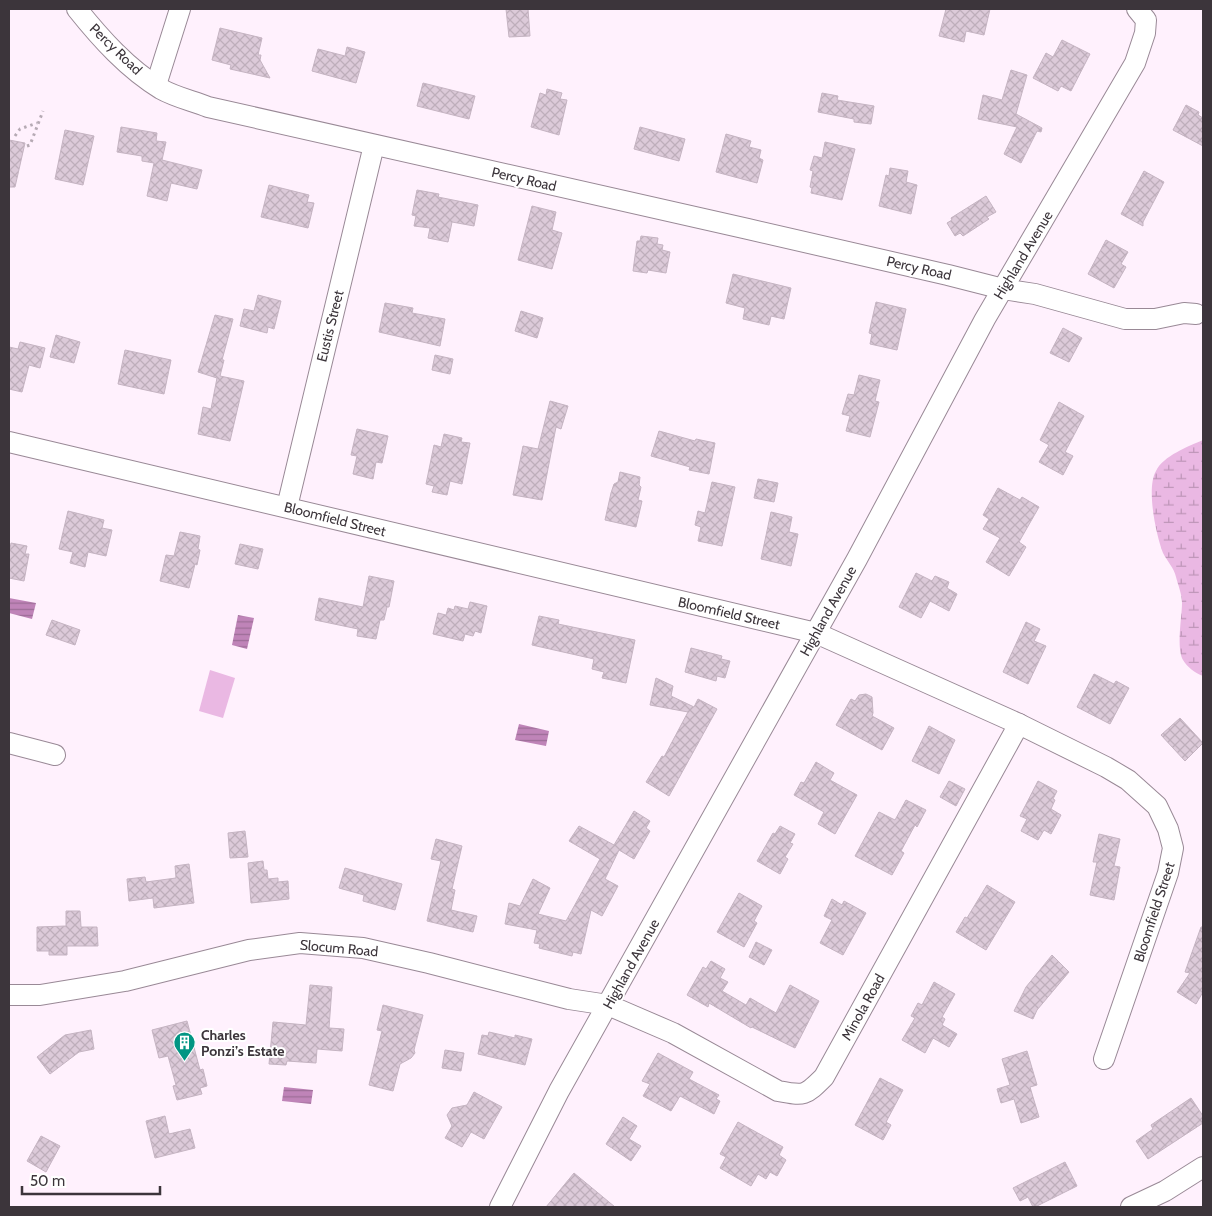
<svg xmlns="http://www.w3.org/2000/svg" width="1212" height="1216" viewBox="0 0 1212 1216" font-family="Cabin,sans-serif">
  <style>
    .grass { fill: #eab8e3 }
    .wetland { fill: url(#wetland-marsh) }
    .water { fill: url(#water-rules) }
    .building { fill: url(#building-cross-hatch); stroke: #c5b4c2 }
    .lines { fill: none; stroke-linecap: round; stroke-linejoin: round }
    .street-casing { stroke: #998996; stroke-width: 22 }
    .path { stroke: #b6aab4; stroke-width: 3; stroke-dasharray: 2.5 4; stroke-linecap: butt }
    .street { stroke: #fff; stroke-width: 20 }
    .labels { text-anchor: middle; stroke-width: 4; stroke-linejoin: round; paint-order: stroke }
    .street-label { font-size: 14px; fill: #3c353b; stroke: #fff }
    .poi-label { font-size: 14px; font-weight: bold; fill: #3c353b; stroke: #fff; text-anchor: start }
  </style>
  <defs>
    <pattern id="wetland-marsh" width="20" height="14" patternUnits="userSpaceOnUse" patternTransform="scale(1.25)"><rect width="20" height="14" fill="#eab8e3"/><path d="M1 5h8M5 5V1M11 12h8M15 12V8" fill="none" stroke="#bf96b9"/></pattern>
    <pattern id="water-rules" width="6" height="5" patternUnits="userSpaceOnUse" patternTransform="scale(1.25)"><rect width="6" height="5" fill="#bf84b8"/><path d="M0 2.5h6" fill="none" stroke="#9c6d97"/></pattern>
    <pattern id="building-cross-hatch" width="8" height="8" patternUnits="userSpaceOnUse" patternTransform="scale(1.25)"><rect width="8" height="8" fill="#dccad9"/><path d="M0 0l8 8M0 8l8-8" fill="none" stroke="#beaebb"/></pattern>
  </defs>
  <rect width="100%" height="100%" fill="#fff1fd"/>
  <!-- grass -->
  <path class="grass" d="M210,670L235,678L223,718L199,711Z"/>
  <!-- wetland -->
  <path class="wetland" d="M1203,440V676C1195,673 1187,667 1183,660C1176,648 1182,617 1182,603C1182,594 1178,585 1176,577C1174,568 1167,561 1163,553C1156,535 1146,488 1156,471C1163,456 1189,446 1203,440Z"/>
  <!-- water -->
  <g class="water">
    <path d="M9,598L36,603L32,619L9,613Z"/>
    <path d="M238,615L254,618L247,649L232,645Z"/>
    <path d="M519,724L549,731L546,746L515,740Z"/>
    <path d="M284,1087L313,1090L311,1104L282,1101Z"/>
  </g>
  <!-- building -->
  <g class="building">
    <path d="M506,9H528L530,36L509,37Z"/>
    <path d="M946,9H990L984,35L966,31L964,42L939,36Z"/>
    <path d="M220,28L262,38L258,55H261L260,60L270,78L230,69L231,65L212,60Z"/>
    <path d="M1062,40L1090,54L1071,91L1061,86L1058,91L1033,78L1046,53L1053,57Z"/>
    <path d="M347,47L365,52L356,83L312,71L318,49L345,56Z"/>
    <path d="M1011,70L1027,75L1016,114L1042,128L1041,132L1037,131L1021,163L1004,154L1017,127L978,119L983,95L1002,100Z"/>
    <path d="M423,83L475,96L469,119L417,106Z"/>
    <path d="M547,89L562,93L560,99L567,100L559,135L531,127L540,93L546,95Z"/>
    <path d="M822,93L838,96L837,100L874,106L871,124L854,122V119L818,112Z"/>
    <path d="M1186,105L1199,112L1198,115L1203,118V146L1173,130Z"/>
    <path d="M121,127L157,133L156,141L166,142L162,160L202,170L197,189L171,183L167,201L147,196L154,163L142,161V156L117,152Z"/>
    <path d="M640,127L685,139L679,161L634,149Z"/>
    <path d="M65,130L94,136L83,185L55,179Z"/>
    <path d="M726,134L751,141L749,147L761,150L759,158L763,160L757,183L716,172Z"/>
    <path d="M9,140L25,143L15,187H9Z"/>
    <path d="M825,142L855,149L842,200L811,193L812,188L810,187L813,171L810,170L814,156L822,158Z"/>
    <path d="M890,168L908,171L906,182L917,185L911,214L879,206L886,175L889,176Z"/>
    <path d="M1144,171L1164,182L1143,222V226L1121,214Z"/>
    <path d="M269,185L309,195L307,202L314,203L308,228L261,217Z"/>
    <path d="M417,190L439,194L438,197L478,205L474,226L452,222L448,242L428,238L430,228L414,226L416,216L412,215Z"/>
    <path d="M986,196L996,212L987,217L989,219L963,236L960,233L955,236L947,223L952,220L951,218Z"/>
    <path d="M532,206L556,212L552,230L562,233L552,269L518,260Z"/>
    <path d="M641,236L658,238L657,244L663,245L662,250L670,252L666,273L648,270L647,273L633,271L637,241H640Z"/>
    <path d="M1106,240L1128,252L1121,264L1126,267L1114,288L1088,274Z"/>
    <path d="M733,274L791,288L784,319L771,316L769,325L743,319L745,308L726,303Z"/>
    <path d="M258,295L281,301L274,329L268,327L267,333L240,326L244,309L254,311Z"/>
    <path d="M876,302L906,309L897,350L870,344L872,334L869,333Z"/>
    <path d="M385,303L413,308L412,313L445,319L440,346L379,332Z"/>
    <path d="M521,311L543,318L537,338L515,331Z"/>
    <path d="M215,315L233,319L222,360H224L220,376L244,381L230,441L198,434L203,407L211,409L217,378L198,372Z"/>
    <path d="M1063,328L1082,338L1069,362L1050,353Z"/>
    <path d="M56,335L80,342L74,363L50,357Z"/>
    <path d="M20,342L45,348L40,368L29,365L22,392L9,389V347L18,349Z"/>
    <path d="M125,350L171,360L164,394L118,384Z"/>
    <path d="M435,355L453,359L450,374L432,370Z"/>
    <path d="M859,375L880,380L875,401L879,402L870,437L846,431L850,416L842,414L848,394L854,395Z"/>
    <path d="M550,401L568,406L561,429L556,427L542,500L513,495L523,446L538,449Z"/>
    <path d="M1059,402L1084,416L1065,452L1073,456L1063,475L1039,462L1049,445L1040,440Z"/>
    <path d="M357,429L388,436L382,463L376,462L373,479L353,474L357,456L351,455Z"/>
    <path d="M659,431L695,441L696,439L715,443L709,474L689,470L690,467L651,456Z"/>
    <path d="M444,434L462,438L461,442L470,443L462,484L450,481L447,495L432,492L434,486L426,484L434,445L441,447Z"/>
    <path d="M620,472L640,477L639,485L641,487L638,500L642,501L636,527L605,520L611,493L614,484L618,482Z"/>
    <path d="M758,479L778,483L774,502L754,498Z"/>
    <path d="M712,482L735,487L722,546L698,541L701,527L695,525L698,511L705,513Z"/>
    <path d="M998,488L1020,500L1022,497L1039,507L1019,542L1026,547L1009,576L986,562L1000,538L983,529L989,519L983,515Z"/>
    <path d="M68,511L104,520L102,528L112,530L106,556L88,552L85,567L70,563L73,552L59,549Z"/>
    <path d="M771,512L792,517L789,532L798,534L791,566L761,559Z"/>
    <path d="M180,532L200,536L198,549L200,550L197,565L195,564L189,588L160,581L166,555L174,556Z"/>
    <path d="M11,543L27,546L25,554H29L24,581L9,578V554Z"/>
    <path d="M240,544L263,549L258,569L235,564Z"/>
    <path d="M916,573L932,581L935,576L949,582L947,588L957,594L949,611L930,601L921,618L899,607Z"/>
    <path d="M369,576L394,581L389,607H387L384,620H380L376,639L357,636L358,629L315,620L319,598L363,607Z"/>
    <path d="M470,602L487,606L481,633L475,631L473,636L465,634L463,641L433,634L438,613L446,615L448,608L454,610L455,606L468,609Z"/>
    <path d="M539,616L559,620L558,624L635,640L626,683L602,678L604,672L592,669L594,659L532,645Z"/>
    <path d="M52,620L80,630L75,645L46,635Z"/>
    <path d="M1026,622L1040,629L1034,641L1046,646L1028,684L1003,672Z"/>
    <path d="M691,648L722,656L721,659L730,661L725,678L717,676L716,681L685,672Z"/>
    <path d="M1094,674L1114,684L1116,681L1129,688L1110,724L1077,707Z"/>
    <path d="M656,678L673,686L671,696L694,707L698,699L717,709L669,796L646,782L662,756L664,757L688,712L650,705Z"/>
    <path d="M866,694L872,697L873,713L872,716L894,728L882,750L836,725L851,699L855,701L859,695Z"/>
    <path d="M1180,718L1203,743L1185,761L1161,735Z"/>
    <path d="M929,726L955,740L939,774L912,761Z"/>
    <path d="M816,762L834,773L830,780L857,795L835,834L818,824L824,812L794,795L801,782L804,783Z"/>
    <path d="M949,781L965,789L956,806L940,797Z"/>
    <path d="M1038,781L1057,791L1053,799L1055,800L1051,809L1061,815L1051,834L1044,830L1038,840L1021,831L1027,819L1020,816Z"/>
    <path d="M906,800L926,810L917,827L915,825L901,851L904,853L892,875L855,856L879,812L895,820Z"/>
    <path d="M634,811L650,821L646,828L650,831L634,859L619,850L605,879L618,886L602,916L591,910L581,954L573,952L572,956L539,948L540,944L534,943L537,930L505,924L509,903L520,906L533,879L550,888L538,914L566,921L600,859L569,841L579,826L614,845Z"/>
    <path d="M780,826L795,834L790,843L793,844L785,857L788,859L780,874L757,861L773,833L775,834Z"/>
    <path d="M245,831L248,857L230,858L228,833Z"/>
    <path d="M1099,834L1120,839L1114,866L1120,867L1114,900L1090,895L1097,862H1093Z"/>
    <path d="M436,839L462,846L452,889L455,890L451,910L477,916L473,932L427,921L441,861L431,859Z"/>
    <path d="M263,861L264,870H267L268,879L278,878V882L288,881L289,899L251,903L248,863Z"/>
    <path d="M189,864L194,903L154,908L153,898L129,901L127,879L145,877L146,882L176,878L175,866Z"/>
    <path d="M345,868L402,884L395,910L363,901L364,895L339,888Z"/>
    <path d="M987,885L1015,902L986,950L956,932L965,917L967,918Z"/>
    <path d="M739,893L762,906L754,921L757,923L744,947L717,932Z"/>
    <path d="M832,899L842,905L844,901L866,913L843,955L820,943L832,920L824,916Z"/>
    <path d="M66,911H80L81,927H97L98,946H67V955H49V951H37V927L66,926Z"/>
    <path d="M1201,927H1203V992L1196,1004L1177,992L1190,973L1185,972Z"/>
    <path d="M756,942L772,950L764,965L749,957Z"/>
    <path d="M1052,955L1069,972L1037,1010L1033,1019L1014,1011L1026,987Z"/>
    <path d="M711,961L725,969L720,978L728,982L722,991L746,1005L750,998L776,1013L790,985L819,1001L795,1048L752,1027L751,1028L709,1003L708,1007L687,995L703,967L706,969Z"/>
    <path d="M934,982L955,994L942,1017L945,1019L942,1025L957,1034L949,1047L933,1038L925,1053L902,1040L915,1018L911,1016L918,1003L922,1005Z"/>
    <path d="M310,985L332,987L329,1028L344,1029L342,1051L317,1049L316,1063L287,1061L286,1065L269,1064L273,1022L306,1025Z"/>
    <path d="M383,1005L423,1015L414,1050L415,1053L411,1058L400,1064L393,1091L369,1085L382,1031L377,1030Z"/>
    <path d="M187,1021L200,1070L203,1069L207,1086L200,1088L202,1094L177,1100L173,1086L176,1085L168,1056L159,1058L152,1030Z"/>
    <path d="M91,1030L94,1049L79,1052L50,1074L37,1057L65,1035Z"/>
    <path d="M489,1032L515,1038V1035L532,1039L525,1065L478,1054L482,1035L488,1036Z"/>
    <path d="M445,1050L464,1053L461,1071L442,1068Z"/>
    <path d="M1027,1051L1037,1085L1030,1087L1039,1117L1021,1123L1014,1099L1001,1103L997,1089L1010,1085L1002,1059Z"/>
    <path d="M658,1053L693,1072L689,1079L719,1095L716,1099L720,1101L714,1114L680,1096L671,1111L643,1096L650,1084L642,1081Z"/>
    <path d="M880,1078L903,1090L886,1122L891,1125L883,1140L855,1125Z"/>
    <path d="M474,1092L502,1107L484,1139L471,1132L462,1147L445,1138L452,1126L447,1115L452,1108L467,1105Z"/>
    <path d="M1191,1098L1203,1116V1123L1148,1159L1136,1141L1153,1129L1151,1125Z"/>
    <path d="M165,1116L169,1134L190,1129L195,1148L155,1158L146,1121Z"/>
    <path d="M623,1117L637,1126L629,1139L641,1146L631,1161L606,1144Z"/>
    <path d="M738,1122L783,1147L779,1155L786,1160L777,1176L770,1172L766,1179L758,1174L751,1186L720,1168L726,1157L720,1154Z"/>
    <path d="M41,1136L60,1146L46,1172L27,1161Z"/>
    <path d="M1065,1162L1077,1186L1035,1207H1033L1028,1197L1020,1201L1013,1188Z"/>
    <path d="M574,1173L615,1207H546Z"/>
  </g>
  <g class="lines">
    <defs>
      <g id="street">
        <path d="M77,9C101,39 128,69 161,89C175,97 193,101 208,107L748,229L948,275L1003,289L1035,294L1125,319H1155L1184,313L1196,314"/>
        <path d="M156,85L180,9"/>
        <path d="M9,442L816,633L1019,724L1106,767L1128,780L1157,806L1168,829L1173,848L1168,873L1104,1059"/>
        <path d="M287,507L374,145"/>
        <path d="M9,743L55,755"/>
        <path d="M9,995H40L125,981L249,950L300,943L363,948L429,963L569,999L608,1005L673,1033L778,1091C805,1096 805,1096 824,1077L1019,724"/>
        <path d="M500,1207L559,1091L857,559L985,319L1135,63L1145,33L1146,20L1137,9"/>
        <path d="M1131,1207L1165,1191L1203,1167"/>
      </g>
    </defs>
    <!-- street casing -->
    <use href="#street" class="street-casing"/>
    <!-- path -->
    <g class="path">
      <path d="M15,136L20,129L37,123"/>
      <path d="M27,146L30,145L43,111"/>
    </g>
    <!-- street -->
    <use href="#street" class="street"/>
  </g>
  <!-- icons -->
  <defs>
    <symbol id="building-pin" viewBox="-11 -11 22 30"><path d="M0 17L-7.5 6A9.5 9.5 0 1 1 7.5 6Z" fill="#019583" stroke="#fff"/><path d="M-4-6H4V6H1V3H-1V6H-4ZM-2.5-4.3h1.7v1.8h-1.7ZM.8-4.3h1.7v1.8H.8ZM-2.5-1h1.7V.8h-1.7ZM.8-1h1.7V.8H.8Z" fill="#fff"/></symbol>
  </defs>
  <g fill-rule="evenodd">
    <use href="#building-pin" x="172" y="1030" width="25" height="34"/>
  </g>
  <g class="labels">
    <!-- street labels -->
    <g class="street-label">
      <text transform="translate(116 49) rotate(44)" y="5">Percy Road</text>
      <text transform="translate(524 179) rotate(13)" y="5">Percy Road</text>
      <text transform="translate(1023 255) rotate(-59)" y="5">Highland Avenue</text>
      <text transform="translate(919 268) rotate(13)" y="5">Percy Road</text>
      <text transform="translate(330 326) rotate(-76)" y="5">Eustis Street</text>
      <text transform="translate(335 519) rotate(14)" y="5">Bloomfield Street</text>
      <text transform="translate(828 611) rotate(-61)" y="5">Highland Avenue</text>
      <text transform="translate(729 613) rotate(13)" y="5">Bloomfield Street</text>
      <text transform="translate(1154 912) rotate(-72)" y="5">Bloomfield Street</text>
      <text transform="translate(339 948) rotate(5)" y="5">Slocum Road</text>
      <text transform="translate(631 964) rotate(-61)" y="5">Highland Avenue</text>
      <text transform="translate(863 1007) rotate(-61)" y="5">Minola Road</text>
    </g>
    <!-- poi labels -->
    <g class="poi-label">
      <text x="201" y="1040">Charles<tspan x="201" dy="16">Ponzi’s Estate</tspan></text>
    </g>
  </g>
  <!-- border -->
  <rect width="1212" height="1216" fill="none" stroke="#3c353b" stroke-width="20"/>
  <!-- scale -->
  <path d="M22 1186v8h138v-8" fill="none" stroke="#3c353b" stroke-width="2.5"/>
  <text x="30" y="1186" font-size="15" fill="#3c353b" stroke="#ffffff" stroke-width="4" paint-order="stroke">50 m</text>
</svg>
